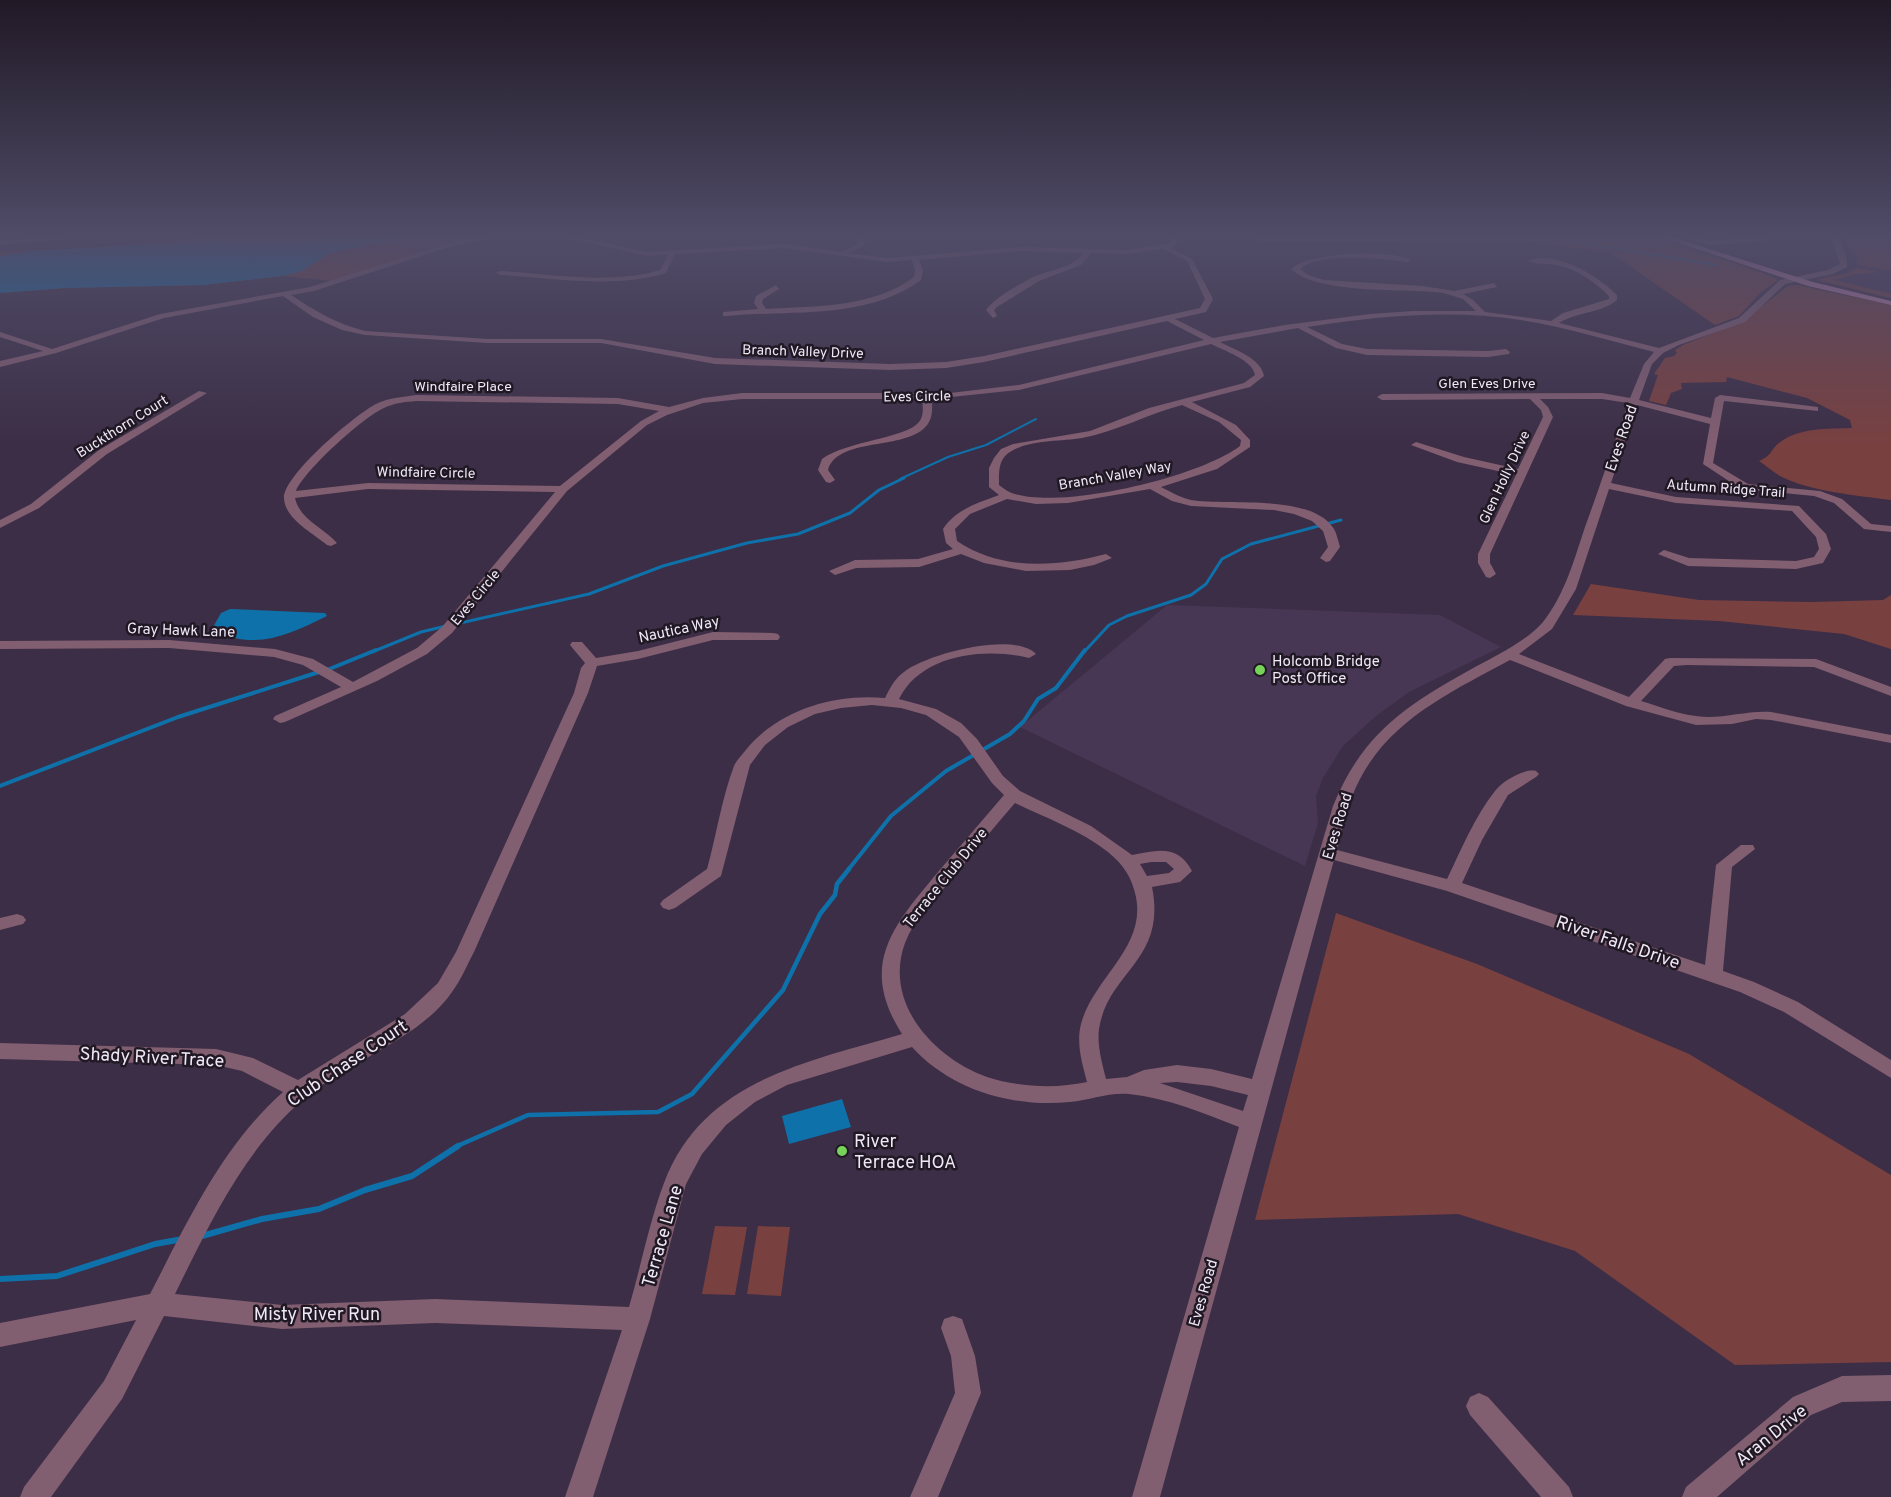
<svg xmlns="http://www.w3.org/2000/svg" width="1891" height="1497" viewBox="0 0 1891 1497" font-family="Overpass,sans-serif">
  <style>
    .built { fill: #483754 }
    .green { fill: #794040 }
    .water { fill: #0f71aa }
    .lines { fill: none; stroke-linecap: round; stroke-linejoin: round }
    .stream-far5 { stroke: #0f71aa; stroke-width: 1.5 }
    .stream-far4 { stroke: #0f71aa; stroke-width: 2 }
    .stream-far3 { stroke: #0f71aa; stroke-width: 3 }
    .stream-far2 { stroke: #0f71aa; stroke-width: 4 }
    .stream-far1 { stroke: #0f71aa; stroke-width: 4.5 }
    .stream { stroke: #0f71aa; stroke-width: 6 }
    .minor { fill: #825e71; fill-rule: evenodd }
    .major { fill: #cd85ad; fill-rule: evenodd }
    .poi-dot { fill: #77d259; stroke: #201924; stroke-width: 2 }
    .labels { text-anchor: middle; stroke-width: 5; stroke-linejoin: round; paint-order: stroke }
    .far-street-label { font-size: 14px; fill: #f0e7f7; stroke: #201924 }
    .street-label { font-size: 15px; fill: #f0e7f7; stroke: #201924 }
    .poi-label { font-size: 15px; fill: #f0e7f7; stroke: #201924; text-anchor: start }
    .near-street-label { font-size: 18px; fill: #f0e7f7; stroke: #201924 }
    .near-poi-label { font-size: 18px; fill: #f0e7f7; stroke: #201924; text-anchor: start }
  </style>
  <rect width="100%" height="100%" fill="#3c2e46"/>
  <!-- built -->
  <g class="built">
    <path d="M1844,235H1891V299L1815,279L1845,273L1855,268L1856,258L1843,242Z"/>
    <path d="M1167,605L1440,615L1501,647L1409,692L1376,716L1343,746L1323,778L1316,796L1318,823L1305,866L1020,727Z"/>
  </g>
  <!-- green -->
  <g class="green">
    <path d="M308,235H484L487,237L436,247L333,281L283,276L203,285L65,288L0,293V252C72,250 144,244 216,237C246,233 278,242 308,235Z"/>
    <path d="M1252,235H1650L1763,273L1778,280L1761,292L1739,316L1715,325L1611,253L1524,241L1264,242Z"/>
    <path d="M1848,235H1891V270L1858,265V255L1847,242Z"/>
    <path d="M1857,268L1879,272L1851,275L1834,280L1891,294V298L1817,280L1848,273Z"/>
    <path d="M1797,285L1891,305V500C1860,496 1809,491 1782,477C1774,473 1767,466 1759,461C1773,455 1770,450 1779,443C1799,427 1829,429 1852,428L1850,420L1807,398L1727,377L1726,382L1681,383L1682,389L1671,393L1666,405L1649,401L1658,375L1654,374L1665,358L1674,356L1677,353L1675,350L1683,345L1741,322L1788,286Z"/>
    <path d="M1591,584L1699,600L1813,602L1883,600L1891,595V649L1844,634L1719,621L1573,615Z"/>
    <path d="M1336,913L1477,964L1689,1054L1891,1175V1362L1735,1365L1575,1251L1458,1214L1255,1220Z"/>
    <path d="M715,1226L747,1227L735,1295L702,1294Z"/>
    <path d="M758,1226L790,1227L781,1296L747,1294Z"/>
  </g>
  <!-- water -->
  <g class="water">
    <path d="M322,235H416L330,253L302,271L283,276L203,285L65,288L0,293V256L31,251L206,241L228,237L224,241H296Z"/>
    <path d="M230,609L325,613L327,616C288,635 254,652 212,629L221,613Z"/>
    <path d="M842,1099L851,1127L789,1144L782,1116Z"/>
  </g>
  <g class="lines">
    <!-- stream-far5 -->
    <path class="stream-far5" d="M1535,235L1716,265"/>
    <!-- stream-far4 -->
    <path class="stream-far4" d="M900,479L948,457L986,445L1036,419"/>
    <!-- stream-far3 -->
    <g class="stream-far3">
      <path d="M456,624L589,594L663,566L747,543L798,534L850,513L879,490L904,478"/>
      <path d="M372,652L421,632L446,626"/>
      <path d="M1084,652L1109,625L1127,616L1191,595L1206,584L1222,559L1251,544L1341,520"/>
    </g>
    <!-- stream-far2 -->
    <g class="stream-far2">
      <path d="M327,670L376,650"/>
      <path d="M0,786L178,717L319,672"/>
      <path d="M848,870L891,816L946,771L1010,734L1024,721L1038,699L1056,688L1085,650"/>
    </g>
    <!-- stream-far1 -->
    <path class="stream-far1" d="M455,1147L528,1115L658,1112L692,1094L783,990L820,914L835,895L837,884L849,869"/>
    <!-- stream -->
    <g class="stream">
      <path d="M202,1236L262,1219L319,1209L365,1190L412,1176L458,1146"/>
      <path d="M0,1279L57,1276L155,1244L183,1239"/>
    </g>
    <!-- minor -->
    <g class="minor">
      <path d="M74,235H102L0,245V241Z"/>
      <path d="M490,235H504L449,247L314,291L291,295C315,311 337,324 365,331L488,339H601L715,358L890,364L946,362L984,356L1200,308L1205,299L1187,261L1163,249L1126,254L1091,253L1081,265L1039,281L997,307L994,310L997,316L993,318L986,310C996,297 1018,285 1033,277C1051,269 1071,269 1084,253L1022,251L919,260L923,270L921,280C867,320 790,310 726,316H723V312L758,309L754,303L756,296L776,285L779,289L763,299L762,303L766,309C816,306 872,308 914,277L915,270L912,260L887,262L785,248L675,254L666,273C613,289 555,278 500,275L496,273L500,271C552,274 610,285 660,270L668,255L647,256L554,235H567L647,252L785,244L840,252L857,245L859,240L854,235H861L865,240L863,246L849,253L887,258L1022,247L1126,250L1167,244L1173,240L1172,235H1178L1179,241L1171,248L1192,259L1213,299L1206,312L1175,319L1213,338L1285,325L1370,314L1413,311H1476L1463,299L1444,293C1406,288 1318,295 1291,269C1308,252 1391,249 1411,260L1407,262C1379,259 1322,251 1300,269L1308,275L1324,280L1423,286L1454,291L1494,283L1497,287L1463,294L1473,300L1485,312L1551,321L1563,313L1609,299V296C1594,281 1577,269 1556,265C1547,263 1536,265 1528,261C1553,248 1600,277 1617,295V300C1602,313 1576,312 1559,323L1659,348L1739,318L1780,280L1828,270L1840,264L1832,239L1833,235H1839L1847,260V267L1833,274L1785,284L1745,322L1679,345L1663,353L1652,364L1639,400L1711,418L1715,398L1720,395L1818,407V411L1724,401L1713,463L1748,484L1820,491L1842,499L1871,524L1891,526V532L1864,529L1834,503L1814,496L1741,489L1703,464L1710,424L1637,405L1611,483L1676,497L1799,506L1826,534L1831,549L1823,563L1796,569L1688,566L1658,554L1664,550L1689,558L1796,561L1814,557L1819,549L1816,537L1792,511L1676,503L1609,489L1576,589L1552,629L1519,654L1629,697L1665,659L1670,658L1816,659L1891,687V696L1814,667L1687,665L1674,666L1641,701C1659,706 1677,714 1696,716C1721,720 1746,710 1771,712L1891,735V743L1771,720L1756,719L1732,724L1696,725L1626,706L1510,660C1453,691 1391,719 1360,779C1348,801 1343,826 1337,850L1447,879C1461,850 1475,816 1495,791C1502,781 1525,768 1536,771L1539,774L1536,777L1508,795L1482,840L1462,883L1705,965L1716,865L1741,845H1753L1755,849L1732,867L1723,971L1754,982L1798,1002L1891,1060V1078L1784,1012L1740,992L1447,891L1334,860L1160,1497H1132L1239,1127C1203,1113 1168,1098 1129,1094C1109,1092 1090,1100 1070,1102C1013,1108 951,1090 912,1047L787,1085L755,1102L726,1125L702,1154L686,1184L650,1319L593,1497H565L622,1330L435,1323L282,1329L164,1316L122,1399L51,1497H20L24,1487L104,1381L136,1320L0,1347V1323L150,1294C187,1223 222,1146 283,1092L242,1071L216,1065L0,1059V1043L216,1049L253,1058L298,1080L405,1014L438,983L456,952L574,693L581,668L585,663L570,645L572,642H582L596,658L638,651L713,632L773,633L778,634L780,637L778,640H713L638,659L597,666L588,693L474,952C467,965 461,980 452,992C421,1038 347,1062 305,1098C244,1149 209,1225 175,1294L282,1305L435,1299L629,1307C641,1266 649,1223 664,1183C703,1079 809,1062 902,1034C858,965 893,926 938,872C960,846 982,821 1004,795L992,783L959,737L926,715L901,708L872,705L841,708L815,714L788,727L765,745L750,765L721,876L675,908L669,910L663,908L660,904L663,900L707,869C716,837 722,797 734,766C736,761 741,756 745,751C777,710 835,693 885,698C890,688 895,678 904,672C927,654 1013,631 1036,654L1029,658C985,647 921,654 899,699L936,709L961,723L977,739L1003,776L1020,791L1091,826L1132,855C1157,850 1178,844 1192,871L1180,882L1152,887C1167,961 1108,971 1099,1029C1097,1046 1102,1062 1106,1079L1127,1077L1144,1070L1177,1065L1211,1069L1252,1079L1333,806C1363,732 1408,704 1475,667C1496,656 1528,640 1543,622C1565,594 1574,560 1585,527C1600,486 1614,444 1628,403L1602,399H1540L1548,407L1553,417L1490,554V563L1496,574L1490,578L1486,577L1478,563V554L1516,475L1457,462L1411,445L1416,442L1464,457L1518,469L1543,417L1541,410L1530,399L1382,400L1377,397L1382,394L1602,393L1630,398L1644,364L1654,352C1610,341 1566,327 1521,320C1451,309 1377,316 1307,327L1342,344L1367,349L1488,351L1506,349L1510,352L1509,354L1488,357L1367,355L1336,348L1298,328L1220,342C1235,350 1261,358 1264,376L1250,387L1192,402L1236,425L1250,440V447L1217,469L1161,487C1171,492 1181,498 1191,500C1227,506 1312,493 1334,529C1337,534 1338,541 1340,547L1330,561L1326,562L1320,558L1328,547L1323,531L1312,521L1294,514L1274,510L1191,506L1172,501L1150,489L1068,503L1036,504L1007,499L970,514L955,529L957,541C1001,571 1057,567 1106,554L1112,558L1094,565L1070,570L1026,571L984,563L961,554L919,567L856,568L835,575L829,571L855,560L918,559L953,549L946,543L943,529C956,509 978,503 999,495L989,487V468L994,458L1001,449L1013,444L1090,431L1149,408L1244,383L1255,375C1252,359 1224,351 1211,344L1019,390L932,399C932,407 933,415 929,422C913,452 838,435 828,470L835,480L830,483L826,482L818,470L822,459C846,441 907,438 919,422C924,416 923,407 922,399H742L703,403L667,415L647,425L567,491L452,633L427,654L377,681L285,722L280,723L273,719L275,716L341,687L303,665L274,657L169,648L0,649V641L169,640L275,649L313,659L353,682L417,648L442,627L555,492L368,489L295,498C300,520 323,527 337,543L331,546L327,545C313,533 286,520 284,499C282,476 356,414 376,404C388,398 402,397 416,395L618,398L669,407L703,398L742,393H950L1019,385L1204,340L1167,321L984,362L946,368L890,370L715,364L601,343H488L365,335L342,330L313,317L283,296L164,318L56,353L0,367V361L43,351L0,337V332L52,349L160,314L310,287L446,244ZM416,401L618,404L659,411L641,421L560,486L368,483L296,491C304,471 363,417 384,408C394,403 405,402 416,401ZM1182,405L1219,422L1241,440L1240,446C1199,477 1065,509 1015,494C1010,493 1004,489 999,485C999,475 998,463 1006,455C1025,439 1059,442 1082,438C1115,432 1148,414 1182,405ZM1015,803C1046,818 1080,830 1108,852C1124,865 1132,878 1136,897C1146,948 1093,978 1081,1024C1076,1043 1082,1063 1087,1082C1055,1089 1018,1087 987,1077C934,1058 883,1003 905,943C914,919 934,900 951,880C972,854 993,828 1015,803ZM1151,862H1166L1174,869L1169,873L1147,876L1140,864ZM1177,1082L1211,1086L1248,1095L1243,1111L1160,1083Z"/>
      <path d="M1679,235H1689L1710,241L1770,235L1763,241L1710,245Z"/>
      <path d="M199,391L207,393L107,454L39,508L0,528V520L31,504L99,450Z"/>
      <path d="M17,914L23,916L26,920L23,924L0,930V918Z"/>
      <path d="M953,1316L962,1319L975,1356L981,1393L938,1497H910L955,1393L951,1356L941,1328L944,1319Z"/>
      <path d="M1891,1375V1401L1842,1402L1811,1415L1717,1497H1682L1686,1487L1793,1397L1842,1376Z"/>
      <path d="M1479,1393L1488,1397L1569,1487L1573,1497H1541L1470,1415L1466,1406L1470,1397Z"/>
    </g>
    <!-- major -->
    <path class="major" d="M1655,235H1665L1813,282L1891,301V305L1808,286Z"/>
  </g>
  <!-- sky -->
  <linearGradient id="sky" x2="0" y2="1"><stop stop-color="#211926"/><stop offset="0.53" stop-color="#504c68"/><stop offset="1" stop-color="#504c68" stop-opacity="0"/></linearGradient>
  <rect width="1891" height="445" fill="url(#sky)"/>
  <!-- markers -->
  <g class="poi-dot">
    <circle cx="1260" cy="670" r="6"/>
    <circle cx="842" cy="1151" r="6"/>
  </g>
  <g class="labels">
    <!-- far-street labels -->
    <g class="far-street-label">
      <text transform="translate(803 351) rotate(2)" y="5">Branch Valley Drive</text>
      <text x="1487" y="388">Glen Eves Drive</text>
      <text x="463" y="391">Windfaire Place</text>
      <text transform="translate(917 396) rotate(-1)" y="5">Eves Circle</text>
      <text transform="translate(122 426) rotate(-32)" y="5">Buckthorn Court</text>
      <text transform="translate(426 472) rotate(1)" y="5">Windfaire Circle</text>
      <text transform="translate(1115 475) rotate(-10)" y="5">Branch Valley Way</text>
      <text transform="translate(1504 477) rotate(-65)" y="5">Glen Holly Drive</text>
      <text transform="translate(1726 488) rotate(4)" y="5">Autumn Ridge Trail</text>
      <text transform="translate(475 597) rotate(-50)" y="5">Eves Circle</text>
    </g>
    <!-- street labels -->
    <g class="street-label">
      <text transform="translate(1621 438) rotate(-71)" y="5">Eves Road</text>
      <text transform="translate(679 629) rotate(-12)" y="5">Nautica Way</text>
      <text transform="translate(181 630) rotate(2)" y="5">Gray Hawk Lane</text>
      <text transform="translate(1337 826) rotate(-73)" y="5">Eves Road</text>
      <text transform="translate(945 878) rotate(-51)" y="5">Terrace Club Drive</text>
      <text transform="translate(1203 1293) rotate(-74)" y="5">Eves Road</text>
    </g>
    <!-- poi labels -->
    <g class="poi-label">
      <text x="1272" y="666">Holcomb Bridge<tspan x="1272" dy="17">Post Office</tspan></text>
    </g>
    <!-- near-street labels -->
    <g class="near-street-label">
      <text transform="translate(1618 942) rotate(19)" y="6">River Falls Drive</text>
      <text transform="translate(152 1057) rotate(3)" y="6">Shady River Trace</text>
      <text transform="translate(347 1063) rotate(-34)" y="6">Club Chase Court</text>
      <text transform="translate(662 1236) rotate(-74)" y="6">Terrace Lane</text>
      <text x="317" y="1320">Misty River Run</text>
      <text transform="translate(1771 1435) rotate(-39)" y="6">Aran Drive</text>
    </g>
    <!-- near-poi labels -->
    <g class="near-poi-label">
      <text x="854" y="1147">River<tspan x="854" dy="21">Terrace HOA</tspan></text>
    </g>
  </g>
</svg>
